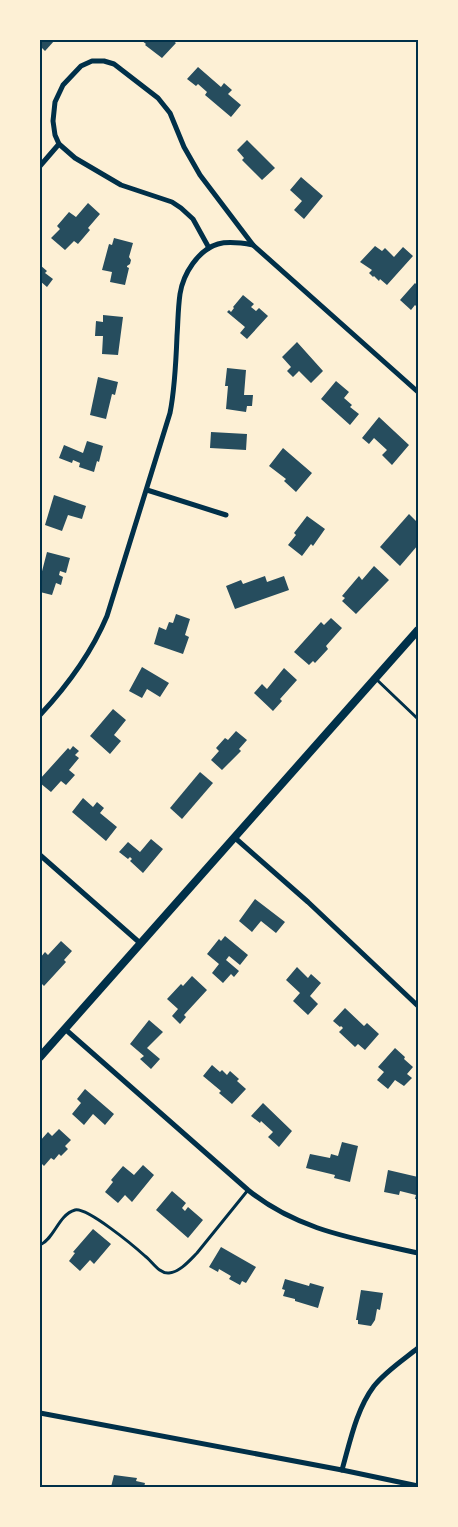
<svg xmlns="http://www.w3.org/2000/svg" width="458" height="1527" viewBox="0 0 458 1527" font-family="'Roboto Serif',serif">
  <style>
    .building { fill: #264d5e }
    .lines { fill: none; stroke-linecap: round; stroke-linejoin: round }
    .service { stroke: #003049; stroke-width: 3 }
    .minor { stroke: #003049; stroke-width: 5 }
    .tertiary { stroke: #003049; stroke-width: 8 }
    .neatline { fill: none; stroke: #003049; stroke-width: 2 }
  </style>
  <rect width="100%" height="100%" fill="#fdf0d5"/>
  <!-- building -->
  <g class="building">
    <path d="M40,40H55L45,51L40,46Z"/>
    <path d="M141,40H172L176,43L162,58L145,45L146,44Z"/>
    <path d="M198,67L221,87L224,83L232,90L228,94L241,105L231,117L205,95L207,92L198,84L196,86L187,79Z"/>
    <path d="M247,140L275,168L262,180L242,160L244,158L237,150Z"/>
    <path d="M301,177L323,196L304,219L294,210L302,201L290,190Z"/>
    <path d="M88,203L100,214L88,228L90,230L78,244L74,241L65,250L51,238L60,229L57,226L69,212L76,217Z"/>
    <path d="M114,238L133,243L129,257L131,260L130,264L127,266V267L129,268L125,285L110,282L112,272L102,270L109,244L112,245Z"/>
    <path d="M375,246L382,251L385,248L394,257L403,247L413,256L387,285L380,279L379,281L374,276L373,277L369,273L372,270L360,262Z"/>
    <path d="M40,265L47,271L45,273L53,279L47,287L40,281Z"/>
    <path d="M415,283L418,286V308L415,305L411,310L400,300Z"/>
    <path d="M243,295L254,304L251,307L256,311L259,308L268,316L247,339L240,333L245,327L227,312L229,310L231,312L234,308L233,307Z"/>
    <path d="M103,315L123,317L118,355L102,354L103,336H95L96,321L103,322Z"/>
    <path d="M297,342L323,371L311,383L299,371L293,377L287,371L291,367L282,357Z"/>
    <path d="M227,368L246,370L244,395H253L252,406H247L246,412L226,409L228,386H225Z"/>
    <path d="M98,377L118,382L115,395L112,394L106,419L90,415Z"/>
    <path d="M336,381L349,392L344,398L352,405L350,407L359,414L350,425L321,399Z"/>
    <path d="M379,417L409,445L392,465L382,455L387,450L374,438L369,444L362,438Z"/>
    <path d="M211,432L247,434L246,450L210,448Z"/>
    <path d="M87,441L103,446L99,462L97,461L94,472L79,467L80,463L73,460L72,463L59,458L64,445L83,453Z"/>
    <path d="M283,448L312,473L296,492L284,481L286,479L269,466Z"/>
    <path d="M54,495L86,506L82,519L68,515L62,531L45,525Z"/>
    <path d="M409,514L418,523V545L400,566L380,547Z"/>
    <path d="M307,516L325,529L313,546L311,544L302,556L288,545L296,535L294,533Z"/>
    <path d="M47,552L70,558L66,573L60,571L59,575L63,577L61,585L56,583L52,595L40,592V579Z"/>
    <path d="M374,566L389,580L356,614L342,601L345,598L342,596L359,576L362,580Z"/>
    <path d="M265,576L267,582L284,576L289,590L235,609L226,586L241,580L243,584Z"/>
    <path d="M176,614L190,619L185,635L189,637L183,654L154,644L159,627L166,630L169,622L173,623Z"/>
    <path d="M331,618L342,628L326,646L328,649L315,663L313,661L309,665L294,652L321,622L324,625Z"/>
    <path d="M142,667L169,683L160,697L147,689L142,698L129,691Z"/>
    <path d="M284,668L297,680L280,699L282,701L273,711L254,693L262,684L267,689Z"/>
    <path d="M113,709L126,720L114,735L121,741L110,754L90,736Z"/>
    <path d="M236,731L247,740L239,749L241,751L222,770L211,760L219,751L216,748L225,738L228,740Z"/>
    <path d="M73,746L79,751L75,755L79,758L69,770L75,775L66,785L61,781L51,792L40,783V779L68,748L70,750Z"/>
    <path d="M200,772L213,783L182,819L170,808Z"/>
    <path d="M83,798L93,807L97,802L104,808L100,813L117,827L106,841L72,812Z"/>
    <path d="M151,839L163,849L143,873L130,861L132,859L130,857L128,859L119,852L128,842L140,852Z"/>
    <path d="M255,899L285,922L276,933L261,921L252,932L239,921Z"/>
    <path d="M225,936L248,955L240,965L229,956L226,960L239,971L234,977L231,974L223,983L212,973L219,964L207,954L219,939L221,941Z"/>
    <path d="M61,941L72,951L64,960L66,962L44,986L40,982V958L45,952L48,955Z"/>
    <path d="M297,967L308,978L311,974L321,983L310,996L318,1004L308,1015L293,1001L300,993L286,980Z"/>
    <path d="M192,976L207,990L184,1015L186,1017L180,1024L172,1016L178,1009L167,999L181,984L183,986Z"/>
    <path d="M345,1008L364,1026L367,1023L379,1034L365,1050L358,1044L355,1047L339,1032L343,1028L341,1026L340,1027L333,1021Z"/>
    <path d="M149,1020L163,1032L147,1048L160,1059L151,1069L140,1059L144,1056L130,1044Z"/>
    <path d="M395,1048L405,1057L404,1059L413,1067L407,1074L412,1078L404,1086L395,1080L388,1089L377,1080L384,1072L378,1067Z"/>
    <path d="M212,1065L220,1072L222,1070L227,1075L230,1071L239,1079L237,1081L246,1089L232,1104L219,1093L221,1091L203,1076Z"/>
    <path d="M85,1089L114,1114L105,1125L93,1114L84,1125L72,1114L81,1103L77,1099Z"/>
    <path d="M263,1103L292,1131L279,1147L268,1137L273,1132L261,1121L260,1123L251,1116Z"/>
    <path d="M59,1129L71,1140L65,1146L68,1149L61,1156L59,1154L54,1160L51,1158L44,1166L40,1162V1141L48,1132L52,1136Z"/>
    <path d="M342,1142L358,1146L350,1182L334,1178L335,1175L306,1168L310,1154L330,1158L331,1154L338,1156Z"/>
    <path d="M143,1165L154,1175L132,1202L125,1195L118,1203L105,1192L113,1182L111,1180L123,1166L134,1175Z"/>
    <path d="M388,1170L418,1177V1199H415L416,1195L400,1191L399,1195L384,1192Z"/>
    <path d="M172,1191L186,1203L182,1208L185,1211L188,1207L203,1220L188,1238L156,1210Z"/>
    <path d="M93,1229L111,1244L94,1264L90,1260L80,1271L69,1261L75,1253L73,1252Z"/>
    <path d="M221,1247L256,1267L246,1283L242,1281L240,1285L229,1279L231,1276L219,1269L218,1272L209,1267Z"/>
    <path d="M285,1279L309,1286L310,1283L324,1287L318,1308L295,1301V1299L283,1296L285,1290L282,1289Z"/>
    <path d="M361,1290L383,1293L380,1310L377,1309L375,1320L371,1326L358,1324V1320H356Z"/>
    <path d="M114,1475L137,1478L136,1481L145,1483L144,1487H111Z"/>
  </g>
  <g class="lines">
    <!-- service -->
    <g class="service">
      <path d="M375,678L418,719"/>
      <path d="M40,1245C55,1238 58,1215 75,1210C87,1207 134,1246 145,1256C152,1261 159,1274 169,1273C180,1272 190,1260 197,1253L248,1190"/>
    </g>
    <!-- minor -->
    <g class="minor">
      <path d="M40,166L59,144"/>
      <path d="M209,248L193,219L181,208L172,202L121,185L75,158L59,144L55,135L53,121L55,102L63,85L81,66L92,61H104L114,64L158,98L170,113L184,147L200,175L253,245"/>
      <path d="M147,490L226,515"/>
      <path d="M40,715C68,685 91,654 107,616L170,413C175,388 176,362 177,336C178,322 178,308 180,294C183,274 198,250 218,244C229,241 242,243 253,245L418,392"/>
      <path d="M234,837L308,902L418,1006"/>
      <path d="M40,855L140,943"/>
      <path d="M65,1029L248,1190C298,1231 357,1239 418,1253"/>
      <path d="M40,1413L342,1470L418,1486"/>
      <path d="M342,1470C350,1442 356,1410 374,1386C386,1371 403,1360 418,1348"/>
    </g>
    <!-- tertiary -->
    <path class="tertiary" d="M40,1057L418,630"/>
  </g>
  <!-- border -->
  <rect width="458" height="1527" fill="none" stroke="#fdf0d5" stroke-width="82"/>
  <rect x="41" y="41" width="376" height="1445" class="neatline"/>
</svg>
